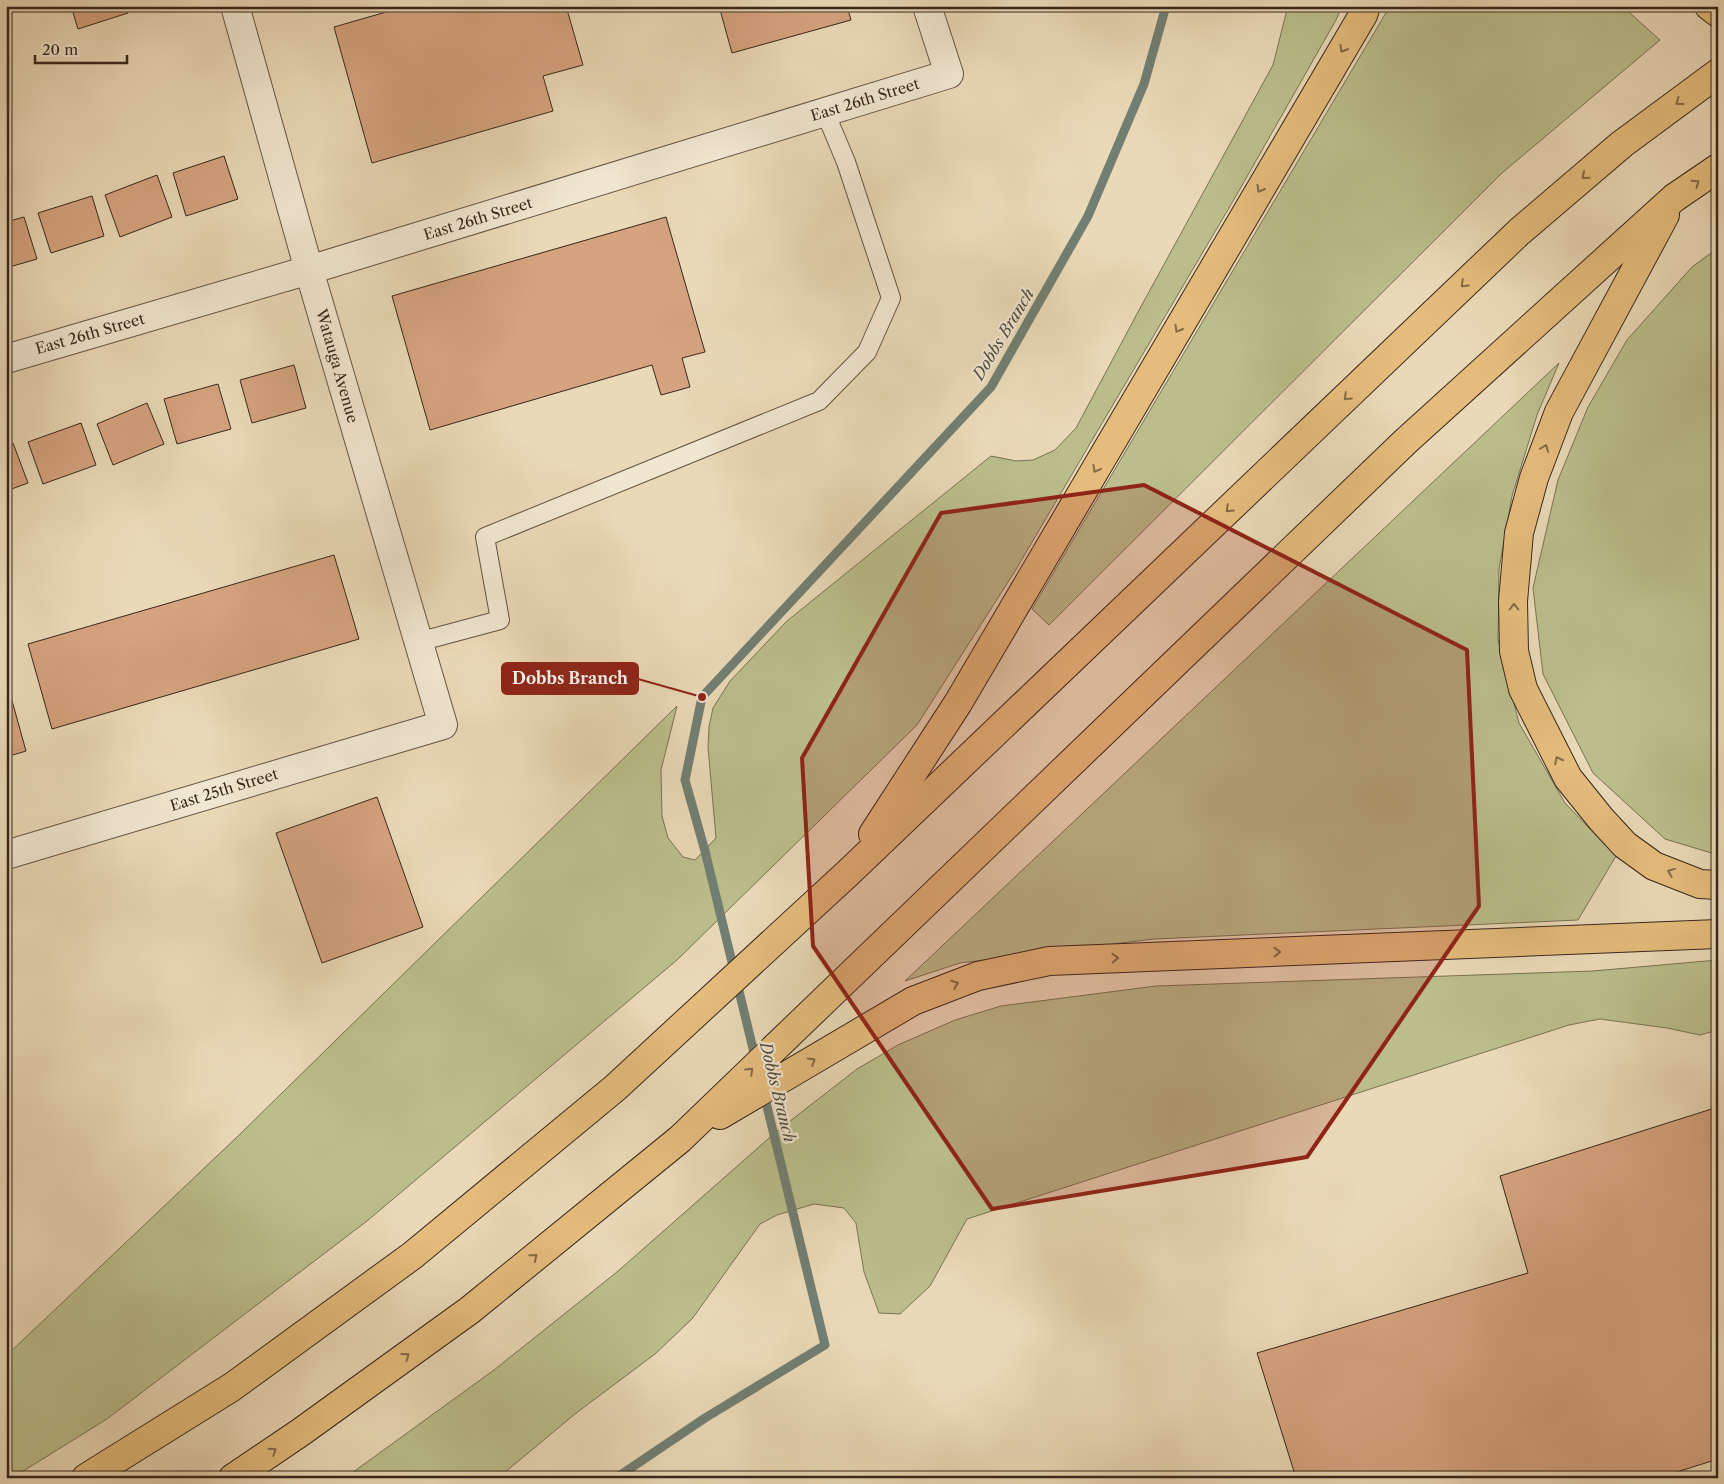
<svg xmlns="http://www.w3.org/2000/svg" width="1724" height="1484" viewBox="0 0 1724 1484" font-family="'Libre Caslon Text',serif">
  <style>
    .green { fill: #bbbe8c; stroke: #797254 }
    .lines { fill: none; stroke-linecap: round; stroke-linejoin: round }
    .stream { stroke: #717f73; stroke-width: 9 }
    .building { fill: #d5a37f; stroke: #37271c }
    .lane-casing { stroke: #645443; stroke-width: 20 }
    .street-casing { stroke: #645443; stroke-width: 30 }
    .highway-casing { stroke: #37271c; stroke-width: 30 }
    .lane { stroke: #f1e6d0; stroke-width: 18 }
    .street { stroke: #f1e6d0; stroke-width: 28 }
    .highway { stroke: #e5bc7c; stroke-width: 28 }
    .oneway { stroke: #856a47 }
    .marked { fill: #8f2418; fill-opacity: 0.2; stroke: #8f2418; stroke-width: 4; stroke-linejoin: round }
    .labels { text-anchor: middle; stroke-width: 4.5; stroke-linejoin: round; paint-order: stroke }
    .street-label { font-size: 15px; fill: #37271c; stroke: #f1e6d0 }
    .water-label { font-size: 16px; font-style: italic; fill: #4f4c40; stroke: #f1e6d0 }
    .leader { fill: none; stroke: #8f2418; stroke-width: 2 }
    .callout-dot { fill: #8f2418; stroke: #f1e6d0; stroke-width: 2 }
    .callout { fill: #8f2418; stroke: #8f2418; stroke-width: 2 }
    .callout-label { font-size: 16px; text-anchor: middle; font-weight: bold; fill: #fff }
  </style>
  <rect width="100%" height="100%" fill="#ead9b7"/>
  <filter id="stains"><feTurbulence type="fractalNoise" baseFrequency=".004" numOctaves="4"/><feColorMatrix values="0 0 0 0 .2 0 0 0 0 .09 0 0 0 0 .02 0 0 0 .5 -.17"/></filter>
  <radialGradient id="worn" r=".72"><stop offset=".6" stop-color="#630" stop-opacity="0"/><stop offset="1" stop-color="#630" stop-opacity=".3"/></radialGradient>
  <!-- green -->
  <g class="green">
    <path d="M1288,6H1342L1336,20L1236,196L1015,571L917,725L677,960L367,1221L107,1419L12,1478H6V1356L236,1138L677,706L661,770L662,816L668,838L683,857L695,860L716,838L708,747L709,727L713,708L730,681L787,621L991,456L1016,461L1033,460L1055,450L1076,428L1138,312L1273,65Z"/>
    <path d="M1390,6H1622L1660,40L1502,173L1049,625L1032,609Z"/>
    <path d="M1718,248V855L1665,839L1593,773L1543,674L1533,588L1558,480L1588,407L1627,340L1692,267Z"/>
    <path d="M1559,363L1537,415L1512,496L1499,569L1498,640L1519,723L1565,803L1616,856L1578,920L1154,939L960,963L905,981Z"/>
    <path d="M1718,960V1030L1700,1035L1667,1028L1600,1019L1569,1025L967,1219L930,1286L900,1314L879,1313L864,1272L856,1223L844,1208L814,1204L777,1215L760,1224L692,1319L655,1354L575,1414L498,1478H345L494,1370L617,1272L776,1132L857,1069L898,1045L955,1020L1001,1006L1156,986L1593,971Z"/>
  </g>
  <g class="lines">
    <!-- stream -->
    <g class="stream">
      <path d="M756,1061L705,851L685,780L702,697L991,387L1088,216L1144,84L1166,6"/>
      <path d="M616,1478L705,1418L825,1345L764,1094"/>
    </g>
  </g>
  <!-- building -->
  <g class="building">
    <path d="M71,6H126L128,13L78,29Z"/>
    <path d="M407,6H566L583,65L543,76L553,111L372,163L334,27Z"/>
    <path d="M719,6H847L851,20L732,53Z"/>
    <path d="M224,156L238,199L186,216L173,173Z"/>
    <path d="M157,175L172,217L120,237L105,195Z"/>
    <path d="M92,196L104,236L51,253L38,213Z"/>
    <path d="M24,217L37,259L6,268V222Z"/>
    <path d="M666,217L705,352L682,358L690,387L661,395L652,365L430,430L392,296Z"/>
    <path d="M294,365L306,408L252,423L240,380Z"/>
    <path d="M218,384L231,429L177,444L164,399Z"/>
    <path d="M147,403L164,444L113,465L97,424Z"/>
    <path d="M81,423L96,465L43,484L28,442Z"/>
    <path d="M13,443L28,483L6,491V446Z"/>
    <path d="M334,555L359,639L52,729L28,644Z"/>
    <path d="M6,679L26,751L6,757Z"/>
    <path d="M377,797L423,927L322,963L276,833Z"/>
    <path d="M1718,1107V1459L1658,1478H1296L1257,1353L1528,1273L1500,1176Z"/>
  </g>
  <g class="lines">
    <defs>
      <path id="lane" d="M418,642L500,620L485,537L819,401L867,352L891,298L846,162L825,112"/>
      <g id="street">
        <path d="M6,359L309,270L949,74L927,6"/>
        <path d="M6,855L443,725L309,270L235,6"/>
      </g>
      <g id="highway">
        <path d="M1709,6L1718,13"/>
        <path d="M1665,215L1559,412L1534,478L1519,533L1513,601L1514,651L1523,689L1568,778L1601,819L1625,845L1654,866L1700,884L1718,885"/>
        <path d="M873,834L958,703L1363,15L1366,6"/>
        <path d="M720,1115L913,1001L978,976L1049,961L1718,934"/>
        <path d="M86,1478L232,1387L413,1255L615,1088L848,873L1519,232L1622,144L1718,73"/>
        <path d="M233,1478L301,1432L470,1310L680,1139L1406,441L1674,198L1718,168"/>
      </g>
    </defs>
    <!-- lane casing -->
    <use href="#lane" class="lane-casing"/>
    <!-- street casing -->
    <use href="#street" class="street-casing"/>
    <!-- highway casing -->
    <use href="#highway" class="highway-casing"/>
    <!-- lane -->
    <use href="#lane" class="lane"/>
    <!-- street -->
    <use href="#street" class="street"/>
    <!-- highway -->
    <use href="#highway" class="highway"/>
  </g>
  <!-- one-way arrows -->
  <defs><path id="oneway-chevron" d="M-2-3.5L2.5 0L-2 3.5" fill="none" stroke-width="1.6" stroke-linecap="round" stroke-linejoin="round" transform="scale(1.25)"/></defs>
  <g class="oneway">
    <use href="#oneway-chevron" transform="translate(1343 49) rotate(120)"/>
    <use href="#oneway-chevron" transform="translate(1679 102) rotate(144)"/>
    <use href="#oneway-chevron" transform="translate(1585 176) rotate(139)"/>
    <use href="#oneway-chevron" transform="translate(1696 183) rotate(-35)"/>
    <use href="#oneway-chevron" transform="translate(1260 189) rotate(120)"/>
    <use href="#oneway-chevron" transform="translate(1464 284) rotate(136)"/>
    <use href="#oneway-chevron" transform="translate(1178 329) rotate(120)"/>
    <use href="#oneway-chevron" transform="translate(1347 397) rotate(136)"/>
    <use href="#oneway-chevron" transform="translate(1545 448) rotate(-69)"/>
    <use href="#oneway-chevron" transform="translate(1096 469) rotate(120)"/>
    <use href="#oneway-chevron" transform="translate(1229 509) rotate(136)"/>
    <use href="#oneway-chevron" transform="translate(1514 607) rotate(-90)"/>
    <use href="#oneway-chevron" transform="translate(1558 760) rotate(-117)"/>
    <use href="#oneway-chevron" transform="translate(1671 872) rotate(-158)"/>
    <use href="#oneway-chevron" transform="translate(1277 952) rotate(-2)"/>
    <use href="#oneway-chevron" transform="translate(1115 958) rotate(-2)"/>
    <use href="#oneway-chevron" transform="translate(955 984) rotate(-21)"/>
    <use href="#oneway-chevron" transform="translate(812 1061) rotate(-31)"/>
    <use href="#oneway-chevron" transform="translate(750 1071) rotate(-44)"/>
    <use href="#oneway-chevron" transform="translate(534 1257) rotate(-39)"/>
    <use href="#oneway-chevron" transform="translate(406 1356) rotate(-36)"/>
    <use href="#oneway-chevron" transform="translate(273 1451) rotate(-34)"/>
  </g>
  <!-- marked area -->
  <path class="marked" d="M1144,485L1467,650L1479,906L1307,1157L992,1209L813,946L802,758L941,513Z"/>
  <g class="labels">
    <!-- street labels -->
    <g class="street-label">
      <text transform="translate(865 100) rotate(-17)" y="5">East 26th Street</text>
      <text transform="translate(478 219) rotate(-17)" y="5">East 26th Street</text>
      <text transform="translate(90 334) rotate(-16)" y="5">East 26th Street</text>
      <text transform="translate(337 366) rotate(74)" y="5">Watauga Avenue</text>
      <text transform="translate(224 790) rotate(-17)" y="5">East 25th Street</text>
    </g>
    <!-- water labels -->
    <g class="water-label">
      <text transform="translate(1003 334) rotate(-59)" y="6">Dobbs Branch</text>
      <text transform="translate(778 1092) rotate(76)" y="6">Dobbs Branch</text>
    </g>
  </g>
  <!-- callouts -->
  <path class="leader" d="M702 697L638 679"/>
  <circle class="callout-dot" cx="702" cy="697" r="5"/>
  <rect class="callout" x="502" y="663" width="136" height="31" rx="5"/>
  <g class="callout-label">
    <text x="570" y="684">Dobbs Branch</text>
  </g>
  <!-- margin -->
  <rect width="1724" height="1484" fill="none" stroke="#ead9b7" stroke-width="25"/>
  <rect x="8" y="8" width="1709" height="1469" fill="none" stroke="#37271c" stroke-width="2.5"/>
  <rect x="12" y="12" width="1699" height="1459" fill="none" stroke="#37271c"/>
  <!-- scale -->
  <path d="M35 55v8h92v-8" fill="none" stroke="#37271c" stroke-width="2.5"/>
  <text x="42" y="55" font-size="15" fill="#37271c" stroke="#f1e6d0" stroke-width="4" paint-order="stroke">20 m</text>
  <rect width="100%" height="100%" filter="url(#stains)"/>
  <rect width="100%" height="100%" fill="url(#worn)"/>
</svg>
